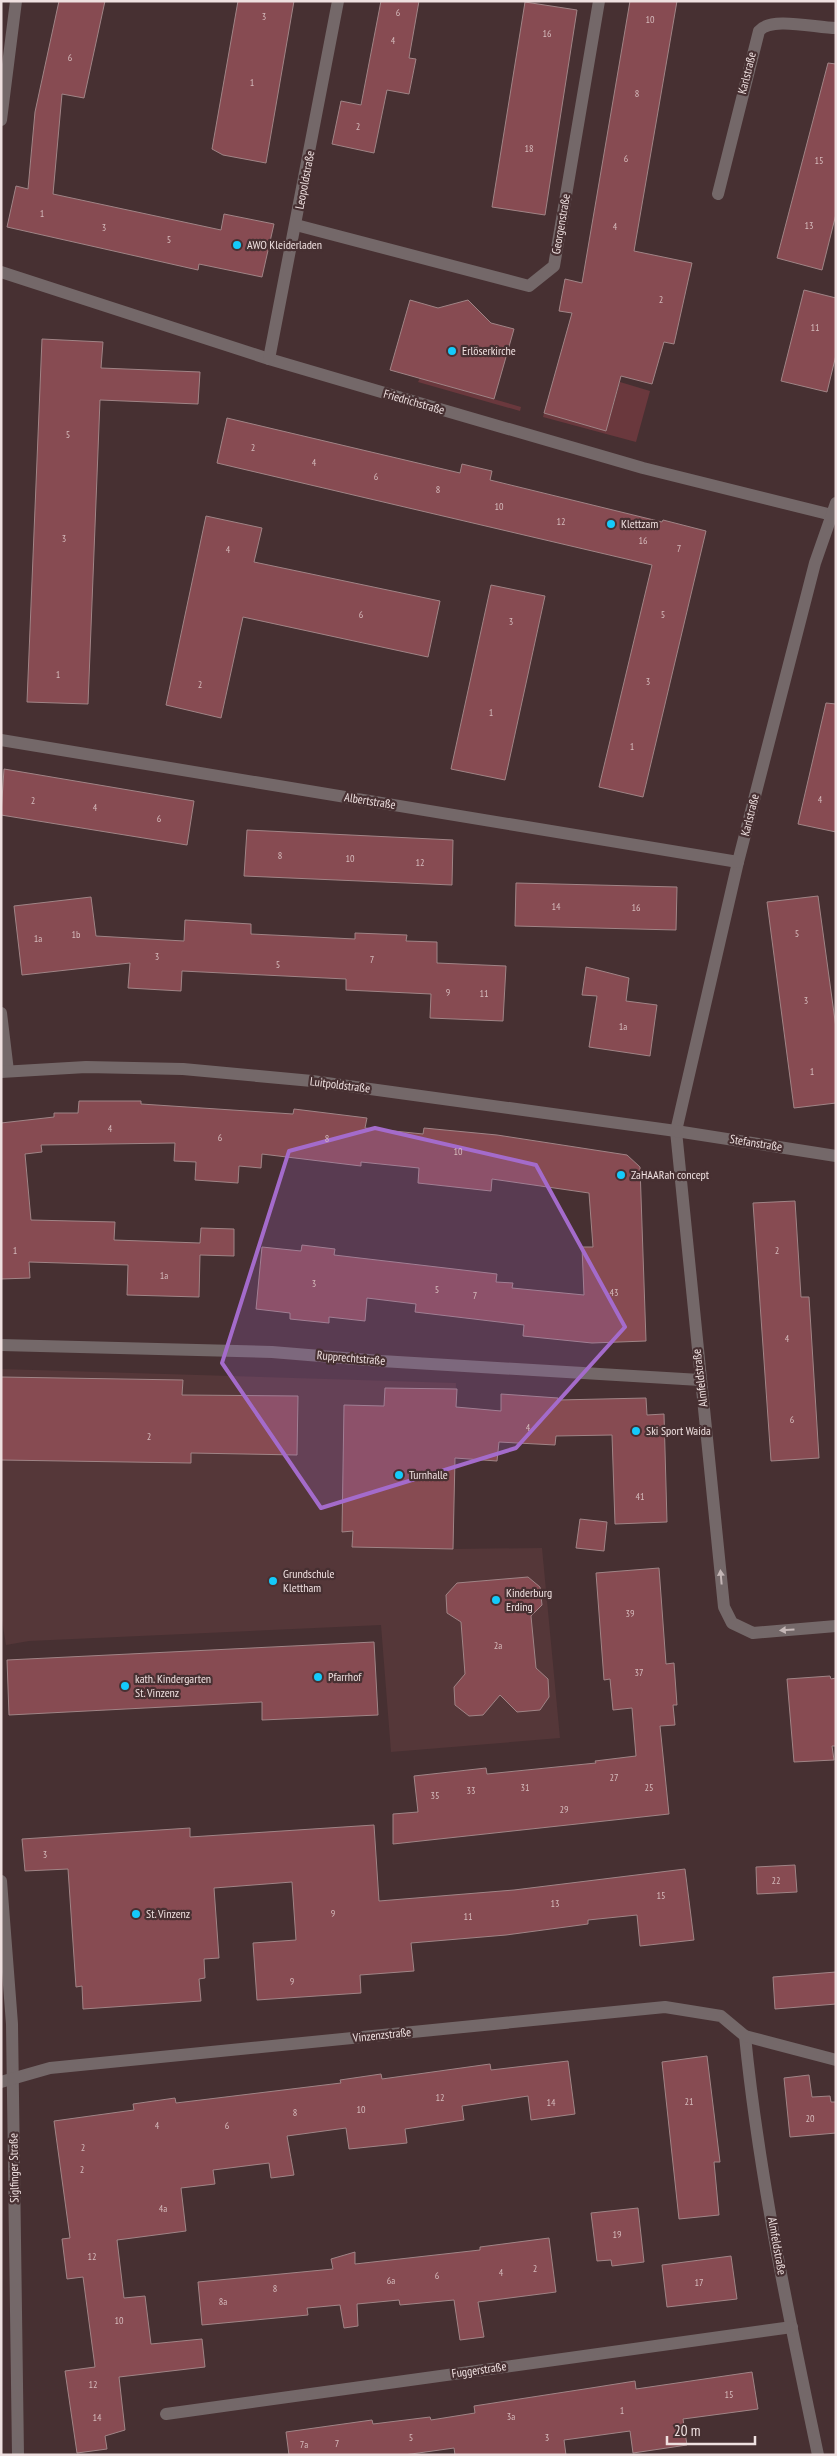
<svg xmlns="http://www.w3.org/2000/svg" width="837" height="2456" viewBox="0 0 837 2456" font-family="'PT Sans Narrow',sans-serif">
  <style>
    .built { fill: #553739 }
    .green { fill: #6a383d }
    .building { fill: #874b52; stroke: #a08486 }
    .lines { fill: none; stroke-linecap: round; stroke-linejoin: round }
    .minor { stroke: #746869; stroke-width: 12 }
    .oneway { fill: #c4b6b6 }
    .marked { fill: #a46bcb; fill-opacity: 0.2; stroke: #a46bcb; stroke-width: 4; stroke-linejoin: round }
    .poi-dot { fill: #14cafb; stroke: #473032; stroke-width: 2 }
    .labels { text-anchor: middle; stroke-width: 4.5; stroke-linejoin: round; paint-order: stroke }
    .number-label { font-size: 10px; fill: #d5bbbc }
    .street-label { font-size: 12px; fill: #efe0e0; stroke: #473032 }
    .poi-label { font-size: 12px; fill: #efe0e0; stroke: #473032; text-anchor: start }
  </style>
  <rect width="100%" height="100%" fill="#473032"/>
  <!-- built -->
  <path class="built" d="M1,1369L456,1383L453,1549L542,1548L560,1738L391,1752L381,1625L29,1641L6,1645L1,1614Z"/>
  <!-- green -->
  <g class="green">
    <path d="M420,378L521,407L520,411L418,382Z"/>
    <path d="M620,382L650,391L636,442L543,417L544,413L606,431Z"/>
  </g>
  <!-- building -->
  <g class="building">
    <path d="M59,1H105L84,98L62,94L53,194L221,230L224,214L274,224L262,277L199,264L198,270L7,227L16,186L28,189L35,112Z"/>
    <path d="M238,1H294L266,163L223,155L212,149Z"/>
    <path d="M381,1H419L409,58L416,59L409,94L387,90L374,153L332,144L341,101L361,105Z"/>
    <path d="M630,1H677L634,251L692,263L674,344L664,342L652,384L621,376L606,431L544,413L572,313L559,311L565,279L582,283Z"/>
    <path d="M525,2L577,10L545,215L492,207Z"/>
    <path d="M828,63L836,64V214L822,270L777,258Z"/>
    <path d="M804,290L836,298V355L827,392L781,381Z"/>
    <path d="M410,300L438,308L468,300L491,323L514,329L494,399L390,370Z"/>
    <path d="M42,339L103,342L101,368L200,372L198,404L100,400L88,704L27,702Z"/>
    <path d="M227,418L460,473L462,464L492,471L490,480L662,522L663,520L706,531L643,797L599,787L652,565L217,463Z"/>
    <path d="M206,516L262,528L254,562L440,601L428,657L243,617L221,718L166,705Z"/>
    <path d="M491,585L545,596L505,780L451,769Z"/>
    <path d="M826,703L836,704V832L798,824Z"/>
    <path d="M4,769L194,801L187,845L1,815Z"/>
    <path d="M247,830L453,840L452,885L244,876Z"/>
    <path d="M516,883L677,887L676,930L515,926Z"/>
    <path d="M818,896L836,1028V1103L794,1108L767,902Z"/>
    <path d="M91,897L96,936L184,941L185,920L251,924V934L355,939V933L407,935L406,941L437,942V963L506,966L503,1021L430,1018L431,994L346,990V979L182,971L181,991L128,988L130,963L22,975L14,906Z"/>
    <path d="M586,967L629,978L626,1001L657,1005L650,1056L589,1047L597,996L582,995Z"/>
    <path d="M79,1101H141V1104L293,1114L294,1109L367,1118L365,1128L423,1134L424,1128L497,1135L627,1155L640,1167L646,1341L592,1343L523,1336L524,1325L415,1312L416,1304L367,1298L365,1321L329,1317V1323L290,1319V1313L256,1309L262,1247L301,1251L302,1245L335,1249L334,1255L497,1274L496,1282L513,1283L512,1288L584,1295L582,1247H593L589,1193L492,1179L491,1191L418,1183L419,1168L361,1162V1166L262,1154L261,1168L239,1166L238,1183L195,1180L196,1162L174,1161L175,1143L41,1145L42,1152L25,1154L31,1220L115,1222L114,1240L200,1243L201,1228L234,1229V1256L200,1255L199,1297L127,1295L128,1265L29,1262L30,1278L1,1279V1123L54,1117V1113H78Z"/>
    <path d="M795,1201L801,1297H809L819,1458L771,1461L753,1203Z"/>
    <path d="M1,1377L183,1380L182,1395L298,1396L297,1455L191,1453V1463L1,1460Z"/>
    <path d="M385,1388L457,1389L456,1407L501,1411V1394L558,1398V1400L646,1398L647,1415L664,1414L667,1522L615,1524L612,1435L556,1436L555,1445L499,1442L497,1461L455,1458L453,1549L352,1547L353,1531L342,1532L344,1405L384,1406Z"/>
    <path d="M580,1519L607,1522L604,1551L576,1548Z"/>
    <path d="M659,1568L666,1664L674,1663L677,1705H673L675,1725L660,1726L669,1814L393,1844V1814L418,1812L414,1776L486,1768L487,1774L596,1763L595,1761L636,1756L632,1708L613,1710L610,1679L604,1680L596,1573Z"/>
    <path d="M528,1577L540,1587L542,1605L531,1616L536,1668L548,1679L549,1697L540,1710L517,1712L500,1695L483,1715L469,1716L455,1705L454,1687L465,1674L461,1622L447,1613L446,1595L457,1583Z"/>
    <path d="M374,1642L378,1715L262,1720V1702L9,1715L7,1660Z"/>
    <path d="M830,1676L831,1679L836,1678V1746H832L834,1760L794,1762L787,1679Z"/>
    <path d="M374,1825L379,1901L514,1890L685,1869L694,1940L640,1946L637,1915L588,1920V1924L506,1935L411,1943L414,1971L360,1975L361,1993L257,2000L253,1943L296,1940L292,1882L214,1888L219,1958L204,1959L205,1978L199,1979L201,2001L83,2009L82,1986L76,1987L68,1869L25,1871L22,1839L190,1828V1837Z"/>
    <path d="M795,1865L797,1892L757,1894L756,1867Z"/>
    <path d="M836,1972V2004L775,2009L773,1977Z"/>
    <path d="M707,2056L720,2162H714L719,2215L679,2219L662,2062Z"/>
    <path d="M568,2061L575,2114L531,2120L528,2096L462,2106L464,2120L405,2129L407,2143L349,2149L346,2128L287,2136L294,2175L271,2178L269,2163L213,2170L215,2184L181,2188L186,2231L117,2240L124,2298L145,2296L151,2344L202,2339L205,2367L119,2377L125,2430L105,2436L107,2449L77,2453L65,2371L95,2367L83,2277L67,2279L62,2239L70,2238L54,2121L134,2110L133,2104L175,2098L176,2103L341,2083L340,2080L381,2074L382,2079L490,2064L491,2070Z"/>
    <path d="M809,2075L812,2097L830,2096L831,2102H836V2133L790,2137L784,2078Z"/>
    <path d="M638,2208L644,2262L612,2266L611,2260L597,2261L591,2213Z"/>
    <path d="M549,2238L556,2292L478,2302L484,2337L460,2340L454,2300L400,2305L399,2300L357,2304L358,2326L344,2328L340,2305L307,2308L308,2315L202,2325L198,2282L333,2269L331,2259L355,2252V2264L480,2250V2247Z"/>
    <path d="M731,2256L737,2299L667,2307L662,2265Z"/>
    <path d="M752,2372L758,2409L683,2419L687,2445L633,2453L630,2431L564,2440L566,2455H455L454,2448L404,2455H289L286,2432L372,2420L373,2424L430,2417L431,2420L475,2413L474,2406L591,2388L635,2381L636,2389Z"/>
  </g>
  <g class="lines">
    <!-- minor -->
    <g class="minor">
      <path d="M1,120L16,1"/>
      <path d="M718,194L759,31C771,16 816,28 836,28"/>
      <path d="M296,225L529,286L554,266L599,1"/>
      <path d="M1,272L269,359L395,396L643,468L832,515"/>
      <path d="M269,359L338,1"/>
      <path d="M836,503L815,563L738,862L676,1131L724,1607L732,1623L753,1633L836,1626"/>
      <path d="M1,740L738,862"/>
      <path d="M1,1013L8,1071"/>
      <path d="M1,1072L86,1067L183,1069L312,1081L676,1131L836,1156"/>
      <path d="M1,1345L272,1352L381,1361L700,1380"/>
      <path d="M1,1881L12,2024L18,2455"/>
      <path d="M745,2036C759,2177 789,2317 818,2455"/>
      <path d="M1,2082L50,2068L665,2007L721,2016L745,2036L836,2060"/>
      <path d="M166,2414L792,2327"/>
    </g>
  </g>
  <!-- one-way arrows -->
  <defs><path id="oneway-solid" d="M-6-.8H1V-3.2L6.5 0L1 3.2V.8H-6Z" transform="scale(1.25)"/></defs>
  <g class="oneway">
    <use href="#oneway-solid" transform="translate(721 1577) rotate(-95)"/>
    <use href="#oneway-solid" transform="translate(787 1630) rotate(176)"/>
  </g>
  <!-- marked area -->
  <path class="marked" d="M375,1128L536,1165L625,1327L516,1448L321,1508L222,1363L289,1151Z"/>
  <!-- markers -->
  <g class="poi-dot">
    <circle cx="237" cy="245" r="5"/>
    <circle cx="452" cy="351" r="5"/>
    <circle cx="611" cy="524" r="5"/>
    <circle cx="621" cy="1175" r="5"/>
    <circle cx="636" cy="1431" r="5"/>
    <circle cx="399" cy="1475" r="5"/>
    <circle cx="273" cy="1581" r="5"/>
    <circle cx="496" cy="1600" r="5"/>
    <circle cx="318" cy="1677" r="5"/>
    <circle cx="125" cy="1686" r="5"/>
    <circle cx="136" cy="1914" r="5"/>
  </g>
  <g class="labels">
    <!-- number labels -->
    <g class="number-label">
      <text x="398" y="16">6</text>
      <text x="264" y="20">3</text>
      <text x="650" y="23">10</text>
      <text x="547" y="37">16</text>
      <text x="393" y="44">4</text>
      <text x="70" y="61">6</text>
      <text x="252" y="86">1</text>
      <text x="637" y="97">8</text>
      <text x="358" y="130">2</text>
      <text x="529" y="152">18</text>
      <text x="626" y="162">6</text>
      <text x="819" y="164">15</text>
      <text x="42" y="217">1</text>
      <text x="809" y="229">13</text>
      <text x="615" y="230">4</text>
      <text x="104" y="231">3</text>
      <text x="169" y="243">5</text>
      <text x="661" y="303">2</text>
      <text x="815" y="331">11</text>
      <text x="68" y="438">5</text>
      <text x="253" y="451">2</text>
      <text x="314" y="466">4</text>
      <text x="376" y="480">6</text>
      <text x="438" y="493">8</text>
      <text x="499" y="510">10</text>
      <text x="561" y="525">12</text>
      <text x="64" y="542">3</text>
      <text x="643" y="544">16</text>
      <text x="679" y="552">7</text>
      <text x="228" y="553">4</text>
      <text x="361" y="618">6</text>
      <text x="663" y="618">5</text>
      <text x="511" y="625">3</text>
      <text x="58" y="678">1</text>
      <text x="648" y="685">3</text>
      <text x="200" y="688">2</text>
      <text x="491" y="716">1</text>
      <text x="632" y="750">1</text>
      <text x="820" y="803">4</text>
      <text x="33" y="804">2</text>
      <text x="95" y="811">4</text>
      <text x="159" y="822">6</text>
      <text x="280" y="859">8</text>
      <text x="350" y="862">10</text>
      <text x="420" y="866">12</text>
      <text x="556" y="910">14</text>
      <text x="636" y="911">16</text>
      <text x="797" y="937">5</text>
      <text x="76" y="938">1b</text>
      <text x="38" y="942">1a</text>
      <text x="157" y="960">3</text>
      <text x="372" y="963">7</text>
      <text x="278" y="968">5</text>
      <text x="448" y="996">9</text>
      <text x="484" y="997">11</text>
      <text x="806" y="1004">3</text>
      <text x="623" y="1030">1a</text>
      <text x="812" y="1075">1</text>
      <text x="110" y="1132">4</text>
      <text x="220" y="1141">6</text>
      <text x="327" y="1142">8</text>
      <text x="458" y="1155">10</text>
      <text x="15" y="1254">1</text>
      <text x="777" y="1254">2</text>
      <text x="164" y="1279">1a</text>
      <text x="314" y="1287">3</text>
      <text x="437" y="1293">5</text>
      <text x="614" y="1296">43</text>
      <text x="475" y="1299">7</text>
      <text x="787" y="1342">4</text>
      <text x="792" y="1423">6</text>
      <text x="528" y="1431">4</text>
      <text x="149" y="1440">2</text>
      <text x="640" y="1500">41</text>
      <text x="630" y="1617">39</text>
      <text x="498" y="1649">2a</text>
      <text x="639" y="1676">37</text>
      <text x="614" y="1781">27</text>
      <text x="525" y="1791">31</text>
      <text x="649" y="1791">25</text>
      <text x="471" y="1794">33</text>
      <text x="435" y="1799">35</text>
      <text x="564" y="1813">29</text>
      <text x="45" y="1858">3</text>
      <text x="776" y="1884">22</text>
      <text x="661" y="1899">15</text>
      <text x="555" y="1907">13</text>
      <text x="333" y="1917">9</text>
      <text x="468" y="1920">11</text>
      <text x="292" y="1985">9</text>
      <text x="440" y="2101">12</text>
      <text x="689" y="2105">21</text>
      <text x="551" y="2106">14</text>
      <text x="361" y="2113">10</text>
      <text x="295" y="2116">8</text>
      <text x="810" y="2122">20</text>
      <text x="157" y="2129">4</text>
      <text x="227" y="2129">6</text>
      <text x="83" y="2151">2</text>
      <text x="82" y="2173">2</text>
      <text x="163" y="2212">4a</text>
      <text x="617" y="2238">19</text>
      <text x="92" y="2260">12</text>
      <text x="535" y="2272">2</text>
      <text x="501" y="2276">4</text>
      <text x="437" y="2279">6</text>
      <text x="391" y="2284">6a</text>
      <text x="699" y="2286">17</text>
      <text x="275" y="2292">8</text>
      <text x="223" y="2305">8a</text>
      <text x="119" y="2324">10</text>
      <text x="93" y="2388">12</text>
      <text x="729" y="2398">15</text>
      <text x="622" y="2414">1</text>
      <text x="511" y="2420">3a</text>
      <text x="97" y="2421">14</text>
      <text x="411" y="2441">5</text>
      <text x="547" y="2441">3</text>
      <text x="337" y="2447">7</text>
      <text x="304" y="2448">7a</text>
    </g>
    <!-- street labels -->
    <g class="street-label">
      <text transform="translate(747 73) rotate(-76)" y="4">Karlstraße</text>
      <text transform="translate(305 180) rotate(-79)" y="4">Leopoldstraße</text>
      <text transform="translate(561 224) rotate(-80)" y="4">Georgenstraße</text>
      <text transform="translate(414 402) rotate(16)" y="4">Friedrichstraße</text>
      <text transform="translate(370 801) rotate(9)" y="4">Albertstraße</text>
      <text transform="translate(750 815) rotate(-76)" y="4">Karlstraße</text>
      <text transform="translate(340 1085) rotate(7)" y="4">Luitpoldstraße</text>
      <text transform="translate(756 1143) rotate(9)" y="4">Stefanstraße</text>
      <text transform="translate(351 1358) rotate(5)" y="4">Rupprechtstraße</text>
      <text transform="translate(700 1378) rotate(-97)" y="4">Almfeldstraße</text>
      <text transform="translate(382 2035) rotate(-6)" y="4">Vinzenzstraße</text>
      <text transform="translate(14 2168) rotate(-91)" y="4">Siglfinger Straße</text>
      <text transform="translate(777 2246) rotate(80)" y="4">Almfeldstraße</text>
      <text transform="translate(479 2370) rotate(-8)" y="4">Fuggerstraße</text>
    </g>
    <!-- poi labels -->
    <g class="poi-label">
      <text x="247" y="249">AWO Kleiderladen</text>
      <text x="462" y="355">Erlöserkirche</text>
      <text x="621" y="528">Klettzam</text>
      <text x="631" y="1179">ZaHAARah concept</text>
      <text x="646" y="1435">Ski Sport Waida</text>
      <text x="409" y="1479">Turnhalle</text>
      <text x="283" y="1578">Grundschule<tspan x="283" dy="14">Klettham</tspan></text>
      <text x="506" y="1597">Kinderburg<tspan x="506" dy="14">Erding</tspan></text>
      <text x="328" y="1681">Pfarrhof</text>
      <text x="135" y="1683">kath. Kindergarten<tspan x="135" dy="14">St. Vinzenz</tspan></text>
      <text x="146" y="1918">St. Vinzenz</text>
    </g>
  </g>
  <!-- border -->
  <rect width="837" height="2456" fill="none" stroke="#efe0e0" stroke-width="5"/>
  <!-- scale -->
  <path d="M667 2436v8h88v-8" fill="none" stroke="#efe0e0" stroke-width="2.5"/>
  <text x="674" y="2436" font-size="15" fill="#efe0e0" stroke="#473032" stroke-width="4" paint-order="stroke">20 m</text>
</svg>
